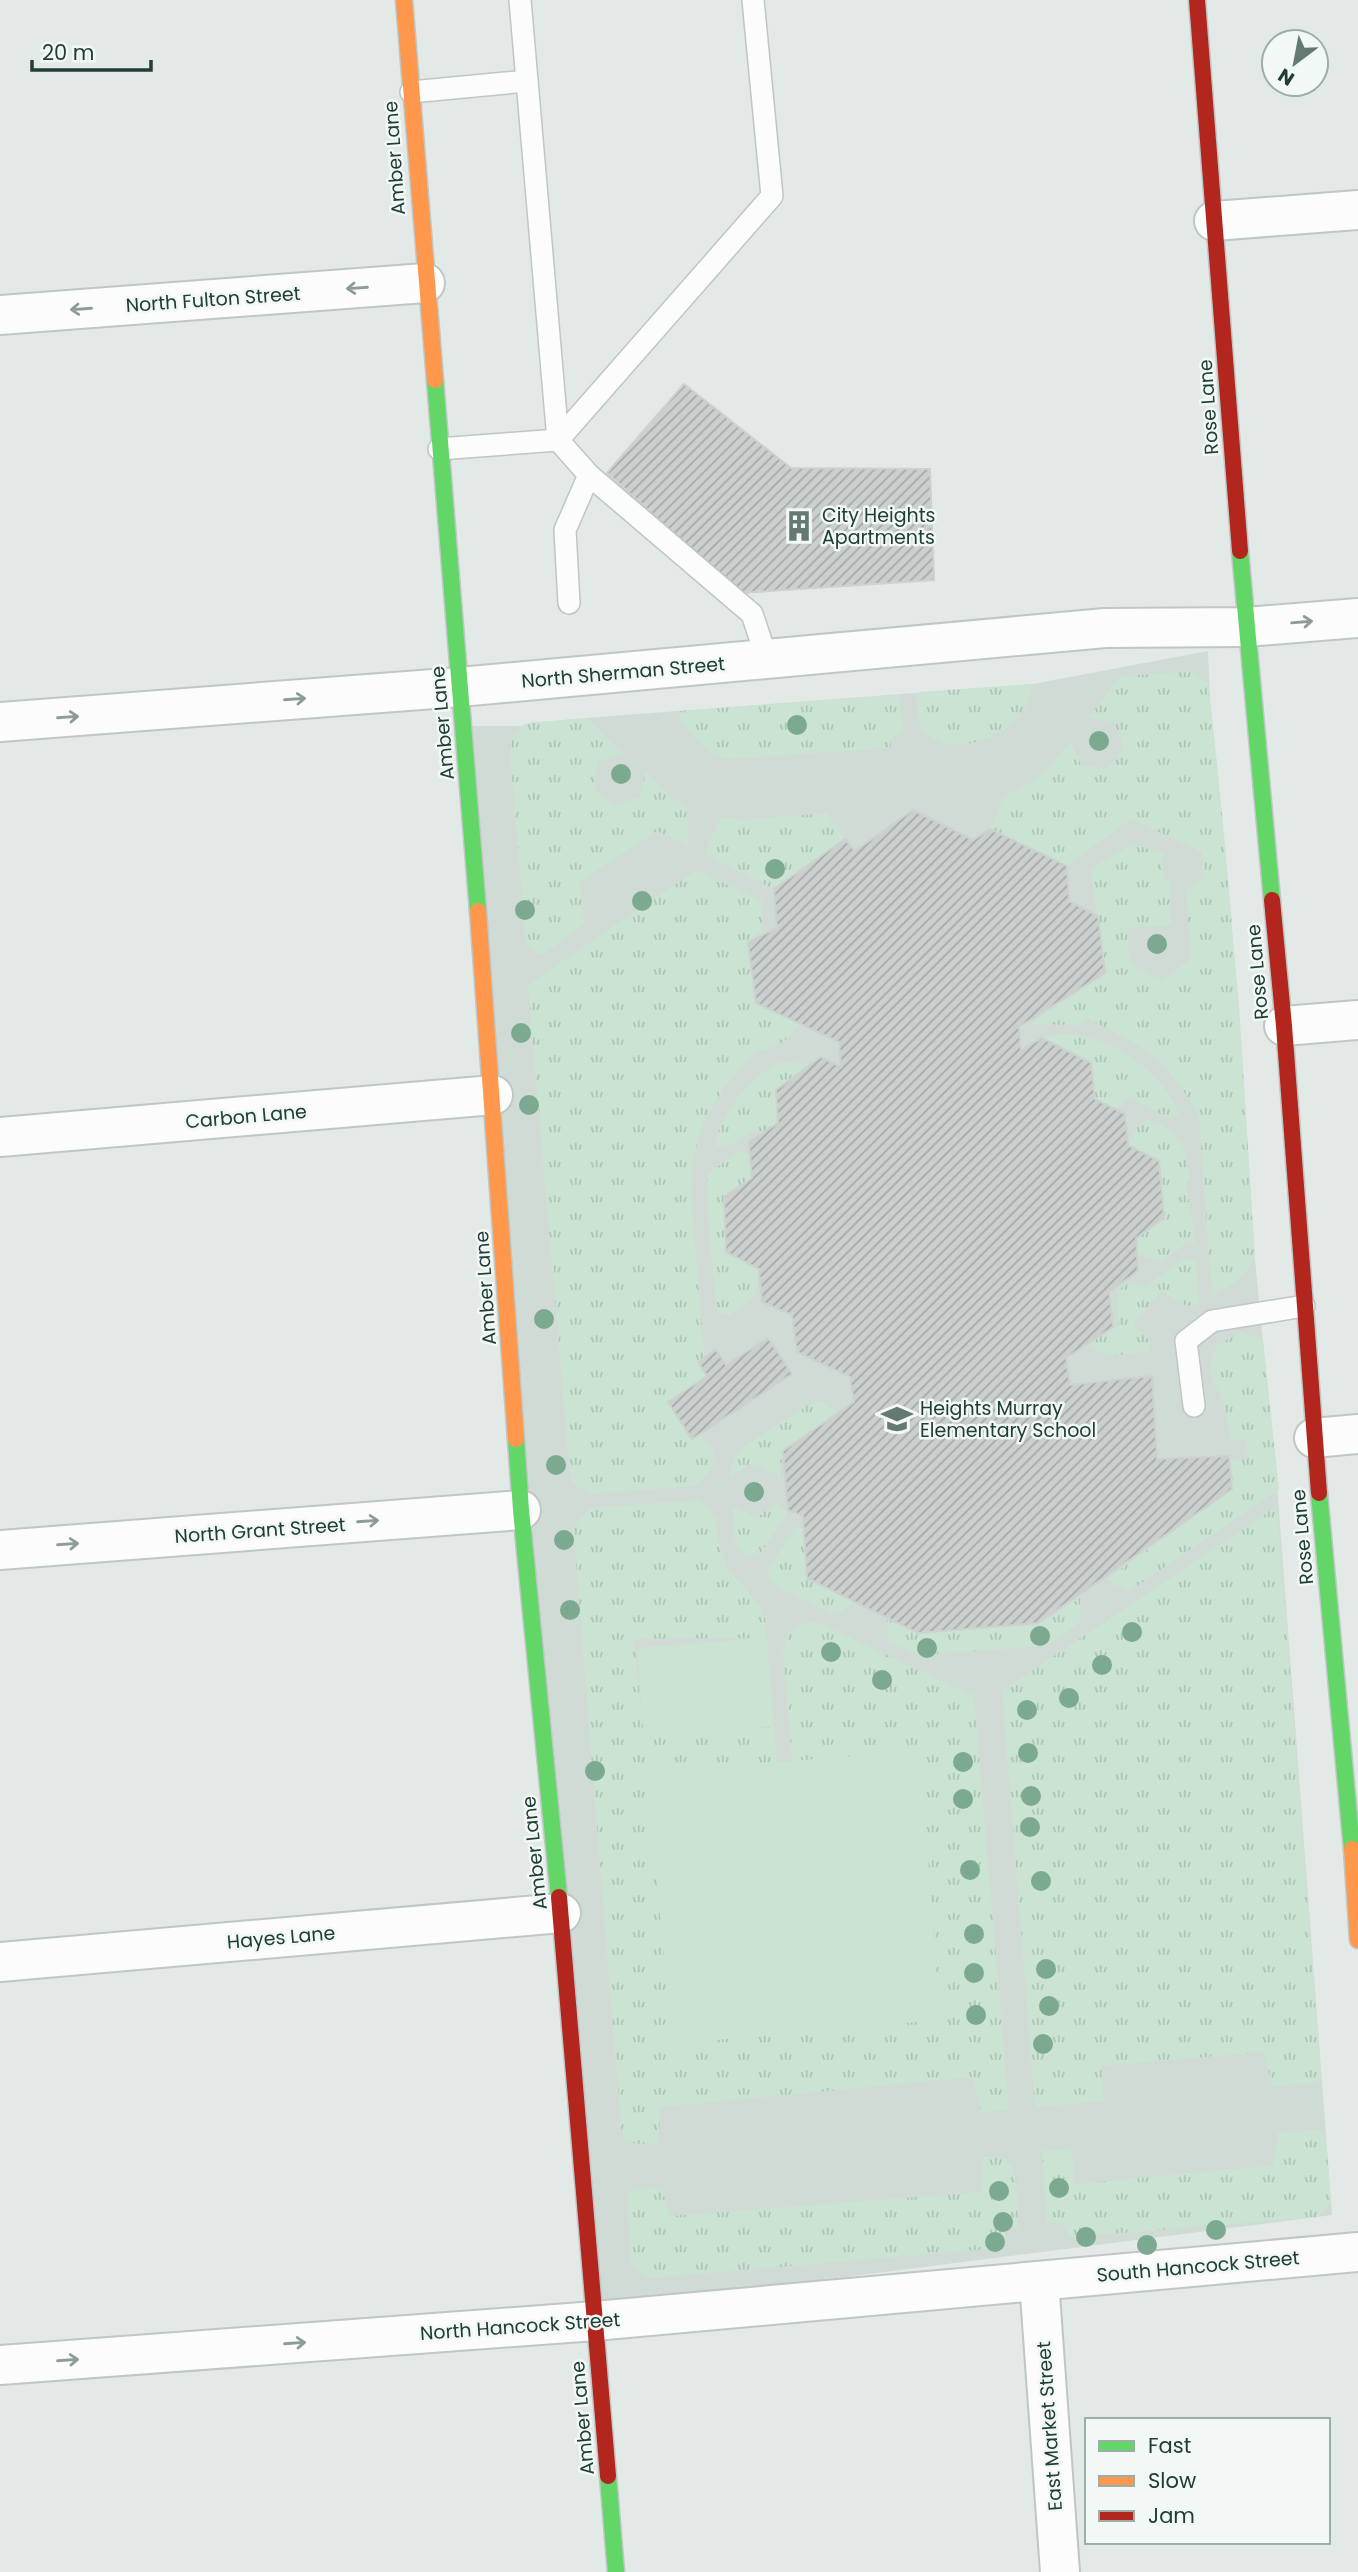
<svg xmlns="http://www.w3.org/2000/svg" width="1358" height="2572" viewBox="0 0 1358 2572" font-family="Poppins,sans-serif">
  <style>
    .built { fill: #d0dbd6 }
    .grass { fill: url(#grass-tufts) }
    .green { fill: #cbe3d3 }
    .building { fill: url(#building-hatch); stroke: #cbd2cf; stroke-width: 2 }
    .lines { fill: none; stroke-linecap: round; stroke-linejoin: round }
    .lane-casing { stroke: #c0c6c4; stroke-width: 24 }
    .street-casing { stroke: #c0c6c4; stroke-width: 42 }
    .fast-casing { stroke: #bec7c4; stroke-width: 19 }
    .slow-casing { stroke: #bec7c4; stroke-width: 19 }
    .jam-casing { stroke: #bec7c4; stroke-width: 19 }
    .lane { stroke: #fbfcfb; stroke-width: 21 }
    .street { stroke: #fbfcfb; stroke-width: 38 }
    .fast { stroke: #63d668; stroke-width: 16 }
    .slow { stroke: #ff974d; stroke-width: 16 }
    .jam { stroke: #b3261e; stroke-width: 16 }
    .tree { fill: #7caa90 }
    .oneway { stroke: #8e9c99 }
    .labels { text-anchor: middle; stroke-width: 5; stroke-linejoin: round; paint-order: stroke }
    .street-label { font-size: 19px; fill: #203d37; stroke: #f1f8f5 }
    .poi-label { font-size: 19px; fill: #203d37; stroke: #f1f8f5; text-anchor: start }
  </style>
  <defs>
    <pattern id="grass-tufts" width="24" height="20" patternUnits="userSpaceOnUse" patternTransform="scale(1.75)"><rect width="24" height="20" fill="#cbe3d3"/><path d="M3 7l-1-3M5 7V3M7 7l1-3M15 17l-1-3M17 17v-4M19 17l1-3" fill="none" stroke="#aec4b6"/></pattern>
    <pattern id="building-hatch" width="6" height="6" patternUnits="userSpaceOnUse" patternTransform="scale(1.75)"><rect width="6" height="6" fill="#cbd0ce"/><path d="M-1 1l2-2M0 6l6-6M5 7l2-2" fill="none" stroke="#a4aaa8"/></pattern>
  </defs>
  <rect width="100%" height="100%" fill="#e3e9e6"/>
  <!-- built -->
  <path class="built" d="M1208,651L1210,698L1239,1006L1255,1260L1278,1498L1332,2215L594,2309L469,726H522L529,723L586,718L1033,684Z"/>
  <!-- grass -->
  <g class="grass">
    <path d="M1187,672L1195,673L1208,683C1231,875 1243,1067 1255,1260L1237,1282L1212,1296L1199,1118C1170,1060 1143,1046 1086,1018L1080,1025L1031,1024L1104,973L1091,868L1133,844L1166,855L1162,859L1164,879L1169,881L1171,925L1127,929L1130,964L1162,980L1191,959L1186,890L1204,877L1202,852L1131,819L1067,866L990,829L1005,794C1038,784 1050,767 1070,741L1081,765L1107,769L1124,747L1114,722L1088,718L1120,676Z"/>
    <path d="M1033,684C1028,725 984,748 946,744C937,743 928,735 921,731L916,702L918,692Z"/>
    <path d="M899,695L904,730L890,740L891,748L728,759L710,753L680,721V711Z"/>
    <path d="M586,718L624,753L599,761L594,788L614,806L640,797L645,772L674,799L686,806L689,846L657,831L580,882L584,924L542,955L526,946L509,742L522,726L529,723Z"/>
    <path d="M827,813L845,839L774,889L704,854L721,817L741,820Z"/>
    <path d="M696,870L762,901V931L748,942L756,1003L801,1024L783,1042L753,1054L726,1085L704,1120L693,1158L691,1193L706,1378L669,1402L690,1441L701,1436L714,1451C713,1468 708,1478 692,1486L591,1494L575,1485L570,1476L528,985Z"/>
    <path d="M1068,1033C1078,1036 1090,1038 1100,1041C1133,1053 1167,1082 1179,1114L1170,1119L1130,1098L1116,1109L1095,1099L1042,1038Z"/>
    <path d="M784,1061L807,1065L776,1090L778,1123L764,1133L757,1129L726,1148L717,1146L715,1142C726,1107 750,1075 784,1061Z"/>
    <path d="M1147,1119C1181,1131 1185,1144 1190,1177L1186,1182L1195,1243H1186L1162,1263L1136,1253V1238L1164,1218L1159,1161L1128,1145L1138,1126Z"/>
    <path d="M740,1151L750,1155L752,1178L724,1198L726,1252L759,1269L757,1291L752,1300L729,1315L717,1312L709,1233L707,1174Z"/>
    <path d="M1183,1259L1196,1262L1199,1304L1187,1306L1161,1291L1133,1325L1151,1342L1148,1352L1108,1356L1087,1344L1118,1326V1290L1130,1282L1146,1287Z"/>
    <path d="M1242,1332L1263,1340L1279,1489L1128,1592L1107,1579L1232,1489L1229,1461L1248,1459L1246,1439L1231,1441L1224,1403L1210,1374L1211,1358L1217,1345Z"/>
    <path d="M818,1401H822L838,1413L783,1451L779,1482L777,1475L752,1463L730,1477L731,1466L739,1450L809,1404Z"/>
    <path d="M700,1500L716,1516L718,1541L727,1567L760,1607L765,1619L767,1638L634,1639L644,1737L774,1726L777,1763L647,1775L920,1750L792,1761L783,1650C789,1631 797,1620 819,1623L974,1696L1009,2110L981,2112L972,2077L661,2107L658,2143L637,2144L625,2141L621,2127L573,1527L591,1508Z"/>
    <path d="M779,1502L787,1515L759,1555C730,1563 734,1525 733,1506L757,1517Z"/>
    <path d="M1277,1506L1321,2079L1309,2084L1272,2086L1264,2052L1101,2066L1104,2101L1035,2107L1002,1691Z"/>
    <path d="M795,1528H802L806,1578L854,1602L835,1615L777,1587L769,1580L768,1569Z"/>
    <path d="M1080,1598L1081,1622L1046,1646L919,1655L888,1642L887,1618L919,1634L1040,1624Z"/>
    <path d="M1320,2130L1326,2140L1331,2203L1318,2217L1070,2237L1062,2223L1047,2222L1042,2151L1071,2148L1075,2184L1273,2166L1278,2132Z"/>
    <path d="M983,2157L1005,2158L1016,2174L1018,2228L1007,2229L1001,2248L650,2278L638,2271L631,2262L627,2195L634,2189L662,2188L670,2216L981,2192Z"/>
  </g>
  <!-- green -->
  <g class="green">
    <path d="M767,1638L774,1726L644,1737L637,1648Z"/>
    <path d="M920,1750L940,2020L672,2044L647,1774Z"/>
  </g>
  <!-- building -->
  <g class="building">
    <path d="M684,384L791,468L930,469L934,580L740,593L607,473Z"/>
    <path d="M913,810L973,840L990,829L1067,866L1069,901L1098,916L1105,973L1019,1027L1021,1050L1042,1038L1091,1063L1095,1099L1125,1114L1128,1145L1159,1161L1164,1218L1136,1238L1138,1271L1109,1292L1113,1327L1066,1358L1070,1385L1152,1376L1157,1459L1229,1456L1232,1489L1038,1623L918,1633L807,1578L803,1516L788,1510L783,1451L854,1402L850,1377L797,1352L792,1315L762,1302L759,1269L726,1252L724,1197L752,1178L749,1142L778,1123L776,1090L821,1057L841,1067L839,1042L756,1003L748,942L777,928L774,889L845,839L855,851Z"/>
    <path d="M768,1338L792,1374L692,1439L668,1402L707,1376L698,1362L716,1350L726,1365Z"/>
  </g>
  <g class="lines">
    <defs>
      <g id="lane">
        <path d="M527,81L558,440L589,475L752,614L767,659"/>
        <path d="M411,92L527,81L520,0"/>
        <path d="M439,449L558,440L772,196L753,0"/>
        <path d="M569,603L565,530L589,475"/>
        <path d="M1194,1406L1186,1341L1212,1321L1304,1306"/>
      </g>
      <g id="street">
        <path d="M1214,221L1358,210"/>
        <path d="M0,315L425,283"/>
        <path d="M0,722L460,687L1105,628L1246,627L1358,618"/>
        <path d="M1284,1026L1358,1020"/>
        <path d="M0,1137L493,1095"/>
        <path d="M1314,1438L1358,1434"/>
        <path d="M0,1550L521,1510"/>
        <path d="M0,1962L561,1913"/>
        <path d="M1039,2281L1060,2572"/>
        <path d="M0,2365L595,2321L1358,2252"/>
      </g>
      <g id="fast">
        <path d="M435,380L478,911"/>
        <path d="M1240,551L1272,900"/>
        <path d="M516,1439L521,1510L559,1897"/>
        <path d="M1319,1493L1352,1849"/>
        <path d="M608,2476L616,2572"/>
      </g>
      <g id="slow">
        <path d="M404,0L435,380"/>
        <path d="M478,911L516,1439"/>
        <path d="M1352,1849L1358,1940"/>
      </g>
      <g id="jam">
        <path d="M1197,0L1240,551"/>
        <path d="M1272,900L1284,1026L1319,1493"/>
        <path d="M559,1897L608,2476"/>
      </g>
    </defs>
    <!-- lane casing -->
    <use href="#lane" class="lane-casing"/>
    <!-- street casing -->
    <use href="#street" class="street-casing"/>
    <!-- fast casing -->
    <use href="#fast" class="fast-casing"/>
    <!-- slow casing -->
    <use href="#slow" class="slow-casing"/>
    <!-- jam casing -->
    <use href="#jam" class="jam-casing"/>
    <!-- lane -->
    <use href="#lane" class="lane"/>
    <!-- street -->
    <use href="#street" class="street"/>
    <!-- fast -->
    <use href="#fast" class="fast"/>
    <!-- slow -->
    <use href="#slow" class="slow"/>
    <!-- jam -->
    <use href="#jam" class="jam"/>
  </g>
  <!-- trees -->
  <g class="tree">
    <circle cx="797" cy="725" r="10"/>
    <circle cx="1099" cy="741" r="10"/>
    <circle cx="621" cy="774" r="10"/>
    <circle cx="775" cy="869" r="10"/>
    <circle cx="642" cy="901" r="10"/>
    <circle cx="525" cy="910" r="10"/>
    <circle cx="1157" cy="944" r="10"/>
    <circle cx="521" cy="1033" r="10"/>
    <circle cx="529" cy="1105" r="10"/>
    <circle cx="544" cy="1319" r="10"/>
    <circle cx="556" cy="1465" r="10"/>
    <circle cx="754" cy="1492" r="10"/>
    <circle cx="564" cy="1540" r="10"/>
    <circle cx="570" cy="1610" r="10"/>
    <circle cx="1132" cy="1632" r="10"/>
    <circle cx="1040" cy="1636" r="10"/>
    <circle cx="927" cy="1648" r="10"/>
    <circle cx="831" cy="1652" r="10"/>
    <circle cx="1102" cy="1665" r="10"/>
    <circle cx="882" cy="1680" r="10"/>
    <circle cx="1069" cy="1698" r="10"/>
    <circle cx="1027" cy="1710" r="10"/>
    <circle cx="1028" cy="1753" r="10"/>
    <circle cx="963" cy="1762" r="10"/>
    <circle cx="595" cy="1771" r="10"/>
    <circle cx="1031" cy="1796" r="10"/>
    <circle cx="963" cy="1799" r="10"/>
    <circle cx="1030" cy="1827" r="10"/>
    <circle cx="970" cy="1870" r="10"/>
    <circle cx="1041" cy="1881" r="10"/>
    <circle cx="974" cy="1934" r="10"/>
    <circle cx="1046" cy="1969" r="10"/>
    <circle cx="974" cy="1973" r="10"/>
    <circle cx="1049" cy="2006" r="10"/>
    <circle cx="976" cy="2015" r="10"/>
    <circle cx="1043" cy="2044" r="10"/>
    <circle cx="1059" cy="2188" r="10"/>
    <circle cx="999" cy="2191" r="10"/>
    <circle cx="1003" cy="2222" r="10"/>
    <circle cx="1216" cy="2230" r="10"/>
    <circle cx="1086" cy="2237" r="10"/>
    <circle cx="995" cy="2242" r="10"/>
    <circle cx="1147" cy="2245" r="10"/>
  </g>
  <!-- one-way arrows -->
  <defs><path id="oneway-shaft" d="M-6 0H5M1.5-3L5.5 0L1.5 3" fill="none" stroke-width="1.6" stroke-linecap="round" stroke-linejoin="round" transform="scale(1.75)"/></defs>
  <g class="oneway">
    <use href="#oneway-shaft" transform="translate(357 288) rotate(176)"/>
    <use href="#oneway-shaft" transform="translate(81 309) rotate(176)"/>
    <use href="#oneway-shaft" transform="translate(1302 622) rotate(-5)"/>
    <use href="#oneway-shaft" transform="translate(295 699) rotate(-4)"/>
    <use href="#oneway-shaft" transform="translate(68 717) rotate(-4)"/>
    <use href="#oneway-shaft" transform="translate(368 1521) rotate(-4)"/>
    <use href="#oneway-shaft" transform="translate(68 1544) rotate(-4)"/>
    <use href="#oneway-shaft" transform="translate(295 2343) rotate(-4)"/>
    <use href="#oneway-shaft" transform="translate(68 2360) rotate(-4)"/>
  </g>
  <!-- icons -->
  <defs>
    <symbol id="building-bare" viewBox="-9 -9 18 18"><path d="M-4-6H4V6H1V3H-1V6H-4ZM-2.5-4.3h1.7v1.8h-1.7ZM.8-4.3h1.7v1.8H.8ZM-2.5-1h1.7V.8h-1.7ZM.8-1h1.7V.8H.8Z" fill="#647974" stroke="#f1f8f5" stroke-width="2.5" paint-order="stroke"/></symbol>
    <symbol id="school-bare" viewBox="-9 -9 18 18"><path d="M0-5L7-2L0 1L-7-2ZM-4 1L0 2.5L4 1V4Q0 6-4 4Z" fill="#647974" stroke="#f1f8f5" stroke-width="2.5" paint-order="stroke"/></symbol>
  </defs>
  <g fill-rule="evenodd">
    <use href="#building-bare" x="777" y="504" width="44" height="44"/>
    <use href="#school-bare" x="875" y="1397" width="44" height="44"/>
  </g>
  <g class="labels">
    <!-- street labels -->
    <g class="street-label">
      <text transform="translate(394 158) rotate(-94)" y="7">Amber Lane</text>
      <text transform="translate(213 299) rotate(-4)" y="7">North Fulton Street</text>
      <text transform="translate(1208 407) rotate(-94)" y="7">Rose Lane</text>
      <text transform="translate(623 672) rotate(-5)" y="7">North Sherman Street</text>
      <text transform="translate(442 723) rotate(-95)" y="7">Amber Lane</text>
      <text transform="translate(1257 972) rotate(-95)" y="7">Rose Lane</text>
      <text transform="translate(246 1116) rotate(-5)" y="7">Carbon Lane</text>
      <text transform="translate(485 1288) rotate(-94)" y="7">Amber Lane</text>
      <text transform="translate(260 1530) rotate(-4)" y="7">North Grant Street</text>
      <text transform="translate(1302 1537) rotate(-95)" y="7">Rose Lane</text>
      <text transform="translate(534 1853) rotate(-96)" y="7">Amber Lane</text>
      <text transform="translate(281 1937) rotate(-5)" y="7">Hayes Lane</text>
      <text transform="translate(1198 2266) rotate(-5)" y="7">South Hancock Street</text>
      <text transform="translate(520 2326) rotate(-4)" y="7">North Hancock Street</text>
      <text transform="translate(582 2418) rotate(-95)" y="7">Amber Lane</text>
      <text transform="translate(1049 2426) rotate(-94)" y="7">East Market Street</text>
    </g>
    <!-- poi labels -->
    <g class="poi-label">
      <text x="822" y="522">City Heights<tspan x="822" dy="22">Apartments</tspan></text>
      <text x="920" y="1415">Heights Murray<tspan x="920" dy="22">Elementary School</tspan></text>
    </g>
  </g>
  <!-- legend -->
  <rect x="1085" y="2418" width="245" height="126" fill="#f1f8f5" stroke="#9dada9" stroke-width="2"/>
  <rect x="1099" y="2441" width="35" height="10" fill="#63d668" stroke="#9dada9" stroke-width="2"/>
  <text x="1148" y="2453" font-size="21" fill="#203d37">Fast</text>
  <rect x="1099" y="2476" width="35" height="10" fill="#ff974d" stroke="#9dada9" stroke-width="2"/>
  <text x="1148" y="2488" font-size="21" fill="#203d37">Slow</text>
  <rect x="1099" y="2511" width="35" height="10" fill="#b3261e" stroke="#9dada9" stroke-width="2"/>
  <text x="1148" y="2523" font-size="21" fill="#203d37">Jam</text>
  <!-- north arrow -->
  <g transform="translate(1295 63) rotate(212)"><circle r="33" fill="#f1f8f5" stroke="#9dada9" stroke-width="2"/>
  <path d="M0-5L12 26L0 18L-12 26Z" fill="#647974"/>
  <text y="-10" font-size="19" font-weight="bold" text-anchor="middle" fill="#203d37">N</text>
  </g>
  <!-- scale -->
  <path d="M32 60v10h119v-10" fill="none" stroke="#203d37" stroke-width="3.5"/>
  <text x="42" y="60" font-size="21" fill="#203d37" stroke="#f1f8f5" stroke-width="5" paint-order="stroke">20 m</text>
</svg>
